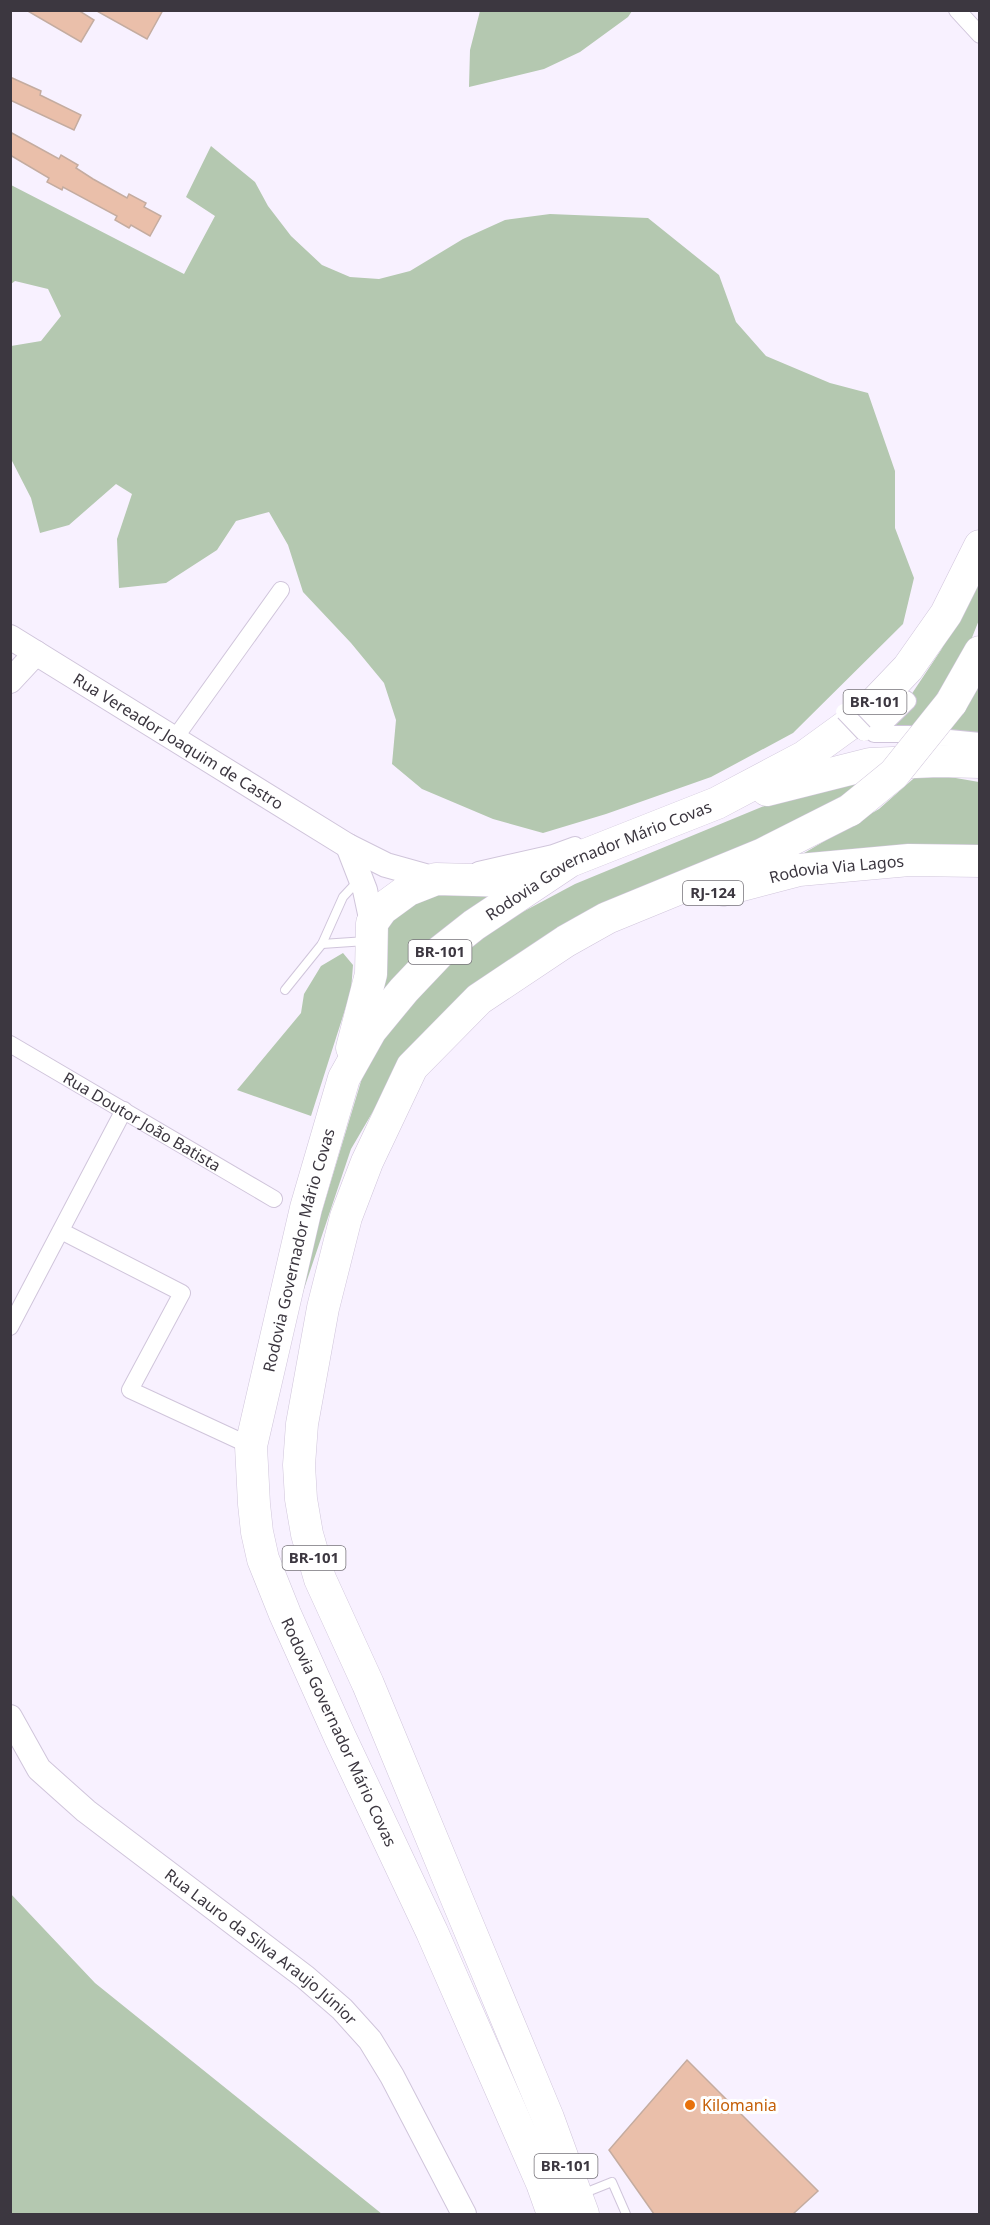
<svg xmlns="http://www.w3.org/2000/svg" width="990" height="2225" viewBox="0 0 990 2225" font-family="'Noto Sans',sans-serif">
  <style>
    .green { fill: #b4c8b0 }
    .building { fill: #eabfaa; stroke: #c4aca0; stroke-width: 1.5 }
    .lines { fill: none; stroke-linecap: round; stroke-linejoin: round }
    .lane-casing { stroke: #d0c5db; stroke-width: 10 }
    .street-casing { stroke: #d0c5db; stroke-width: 18 }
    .secondary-casing { stroke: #d0c5db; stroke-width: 26 }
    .highway-casing { stroke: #d0c5db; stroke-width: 33 }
    .lane { stroke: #fff; stroke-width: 8 }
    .street { stroke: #fff; stroke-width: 16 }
    .secondary { stroke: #fff; stroke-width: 24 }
    .highway { stroke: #fff; stroke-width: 32 }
    .street-bridge-casing { stroke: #d0c5db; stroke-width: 18; stroke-linecap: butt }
    .highway-bridge-casing { stroke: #d0c5db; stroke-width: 33; stroke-linecap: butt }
    .street-bridge { stroke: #fff; stroke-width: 16 }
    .highway-bridge { stroke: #fff; stroke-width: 32 }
    .food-dot { fill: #e8710a; stroke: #fff; stroke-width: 2 }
    .labels { text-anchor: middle; stroke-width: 6; stroke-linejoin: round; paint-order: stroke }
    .shield { fill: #fff; stroke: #767379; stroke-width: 1.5 }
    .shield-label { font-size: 15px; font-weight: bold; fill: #3c3740 }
    .street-label { font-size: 16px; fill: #3c3740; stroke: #fff }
    .food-label { font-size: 16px; fill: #c56008; stroke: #fff; text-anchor: start }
  </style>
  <rect width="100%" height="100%" fill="#f8f1ff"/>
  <!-- green -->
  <g class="green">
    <path d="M480,11V10L632,11L628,17L580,52L544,69L469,87L470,50Z"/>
    <path d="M211,146L255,182L268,206L291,236L322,265L350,277L379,279L410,271L463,239L505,220L550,214L648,218L719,275L736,322L766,356L830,383L868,393L895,471V528L914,578L903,624L793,733L711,777L606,814L543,833L493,819L422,789L392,764L396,720L384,683L351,643L303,592L288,545L269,512L236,521L217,550L166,583L119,588L117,539L132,494L116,484L69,525L40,533L31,498L11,459V346L41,341L61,316L48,289L15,281L11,284V185L184,274L215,216L186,197Z"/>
    <path d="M979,574V620L963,660L911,736L885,734L941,650Z"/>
    <path d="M979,679V753L941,742Z"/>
    <path d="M921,772L979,782V855L794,859L879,809Z"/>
    <path d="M844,782L859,785L785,832L568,932L402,1062L351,1149L302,1295L297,1294L365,1068L422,982L489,930L575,884L774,802Z"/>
    <path d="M440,889L503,897L372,1010L385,927L394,907Z"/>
    <path d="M343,953L353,965L351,991L311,1116L237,1090L301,1013L304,994L321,966Z"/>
    <path d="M10,1893L95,1983L382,2214H11Z"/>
  </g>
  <!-- building -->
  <g class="building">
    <path d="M26,10H78L94,20L81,42Z"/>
    <path d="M95,10H163L147,39Z"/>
    <path d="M10,77L41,91L40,95L81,115L74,130L10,100Z"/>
    <path d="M10,132L59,159L61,155L78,165L76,168L93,179L127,198L129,194L146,203L144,207L161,216L150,236L131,225L129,228L115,220L117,216L63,187L62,190L47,182L49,178L10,155Z"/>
    <path d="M687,2060L818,2191L793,2214H654L609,2150Z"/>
  </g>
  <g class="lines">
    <defs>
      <g id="lane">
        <path d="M322,944L366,941"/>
        <path d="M285,990L322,944L343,897L357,882"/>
        <path d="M592,2190L612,2182L626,2214"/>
      </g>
      <g id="street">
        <path d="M957,10L980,35"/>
        <path d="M864,732L906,699L908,701L874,734H908L980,741"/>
        <path d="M175,738L281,590"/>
        <path d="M478,870L553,853L575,845"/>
        <path id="s1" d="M10,1044L274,1199"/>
        <path d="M61,1231L182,1293L130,1390L251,1446"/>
        <path d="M10,1327L124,1110"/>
      </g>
      <g id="secondary">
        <path id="s2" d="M10,637L348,846L386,865L436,879"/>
        <path d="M10,681L36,653"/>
        <path d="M348,846L365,890L372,923"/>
        <path id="s3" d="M10,1717L39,1769L86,1811L305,1977L342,2009L370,2040L392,2076L464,2214"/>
      </g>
      <g id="highway">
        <path d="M951,703L980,652"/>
        <path d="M767,790L870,764L938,761L980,762"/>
        <path id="s4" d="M723,890L799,870L909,860L980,861"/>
        <path d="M352,1048L371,974L372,923L382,909L408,890L436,879L510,881L541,871"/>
        <path id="s5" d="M553,2214L542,2183L432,1932L340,1737L285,1614L263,1559L257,1532L254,1504L251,1446L306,1208L344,1078L371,1030L404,990L441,951L474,925L570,861L717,803L804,757L866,712L908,668L946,614L980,546"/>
        <path d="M583,2214L548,2118L459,1904L368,1684L320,1579L307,1534L301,1499L299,1465L302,1424L323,1308L346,1217L367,1162L412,1067L479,999L566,941L607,918L763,854L850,810"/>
      </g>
    </defs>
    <!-- lane casing -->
    <use href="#lane" class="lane-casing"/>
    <!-- street casing -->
    <use href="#street" class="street-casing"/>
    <!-- secondary casing -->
    <use href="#secondary" class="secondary-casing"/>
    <!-- highway casing -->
    <use href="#highway" class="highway-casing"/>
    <!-- lane -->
    <use href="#lane" class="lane"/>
    <!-- street -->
    <use href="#street" class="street"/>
    <!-- secondary -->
    <use href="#secondary" class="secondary"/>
    <!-- highway -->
    <use href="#highway" class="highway"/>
    <defs>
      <path id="street-bridge" d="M844,712L864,733"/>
      <path id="highway-bridge" d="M850,810L894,774L951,703"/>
    </defs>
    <!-- street-bridge casing -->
    <use href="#street-bridge" class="street-bridge-casing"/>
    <!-- highway-bridge casing -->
    <use href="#highway-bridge" class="highway-bridge-casing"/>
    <!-- street-bridge -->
    <use href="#street-bridge" class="street-bridge"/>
    <!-- highway-bridge -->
    <use href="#highway-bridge" class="highway-bridge"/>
  </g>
  <!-- markers -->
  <circle class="food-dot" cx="690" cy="2105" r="6"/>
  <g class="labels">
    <!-- shield labels -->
    <g class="shield">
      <rect x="843.5" y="690" width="63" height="24" rx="4.5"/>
      <rect x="683" y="881" width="60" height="24" rx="4.5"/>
      <rect x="408.5" y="940" width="63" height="24" rx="4.5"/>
      <rect x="282.5" y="1546" width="63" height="24" rx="4.5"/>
      <rect x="534.5" y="2154" width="63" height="24" rx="4.5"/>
    </g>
    <g class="shield-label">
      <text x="875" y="707">BR-101</text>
      <text x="713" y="898">RJ-124</text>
      <text x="440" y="957">BR-101</text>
      <text x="314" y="1563">BR-101</text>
      <text x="566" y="2171">BR-101</text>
    </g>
    <!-- street labels -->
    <g class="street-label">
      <text dy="6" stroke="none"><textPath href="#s2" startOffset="198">Rua Vereador Joaquim de Castro</textPath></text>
      <text dy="6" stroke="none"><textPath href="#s5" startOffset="1554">Rodovia Governador Mário Covas</textPath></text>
      <text dy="6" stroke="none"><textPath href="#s4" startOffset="116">Rodovia Via Lagos</textPath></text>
      <text dy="6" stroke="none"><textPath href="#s1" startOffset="153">Rua Doutor João Batista</textPath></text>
      <text dy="6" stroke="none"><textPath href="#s5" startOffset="1032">Rodovia Governador Mário Covas</textPath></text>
      <text transform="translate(339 1732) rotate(65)" y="6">Rodovia Governador Mário Covas</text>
      <text dy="6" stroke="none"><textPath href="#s3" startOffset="344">Rua Lauro da Silva Araujo Júnior</textPath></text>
    </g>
    <!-- food labels -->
    <g class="food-label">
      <text x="702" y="2111">Kilomania</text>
    </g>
  </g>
  <!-- border -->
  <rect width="990" height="2225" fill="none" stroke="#3c3740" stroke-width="24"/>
</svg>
